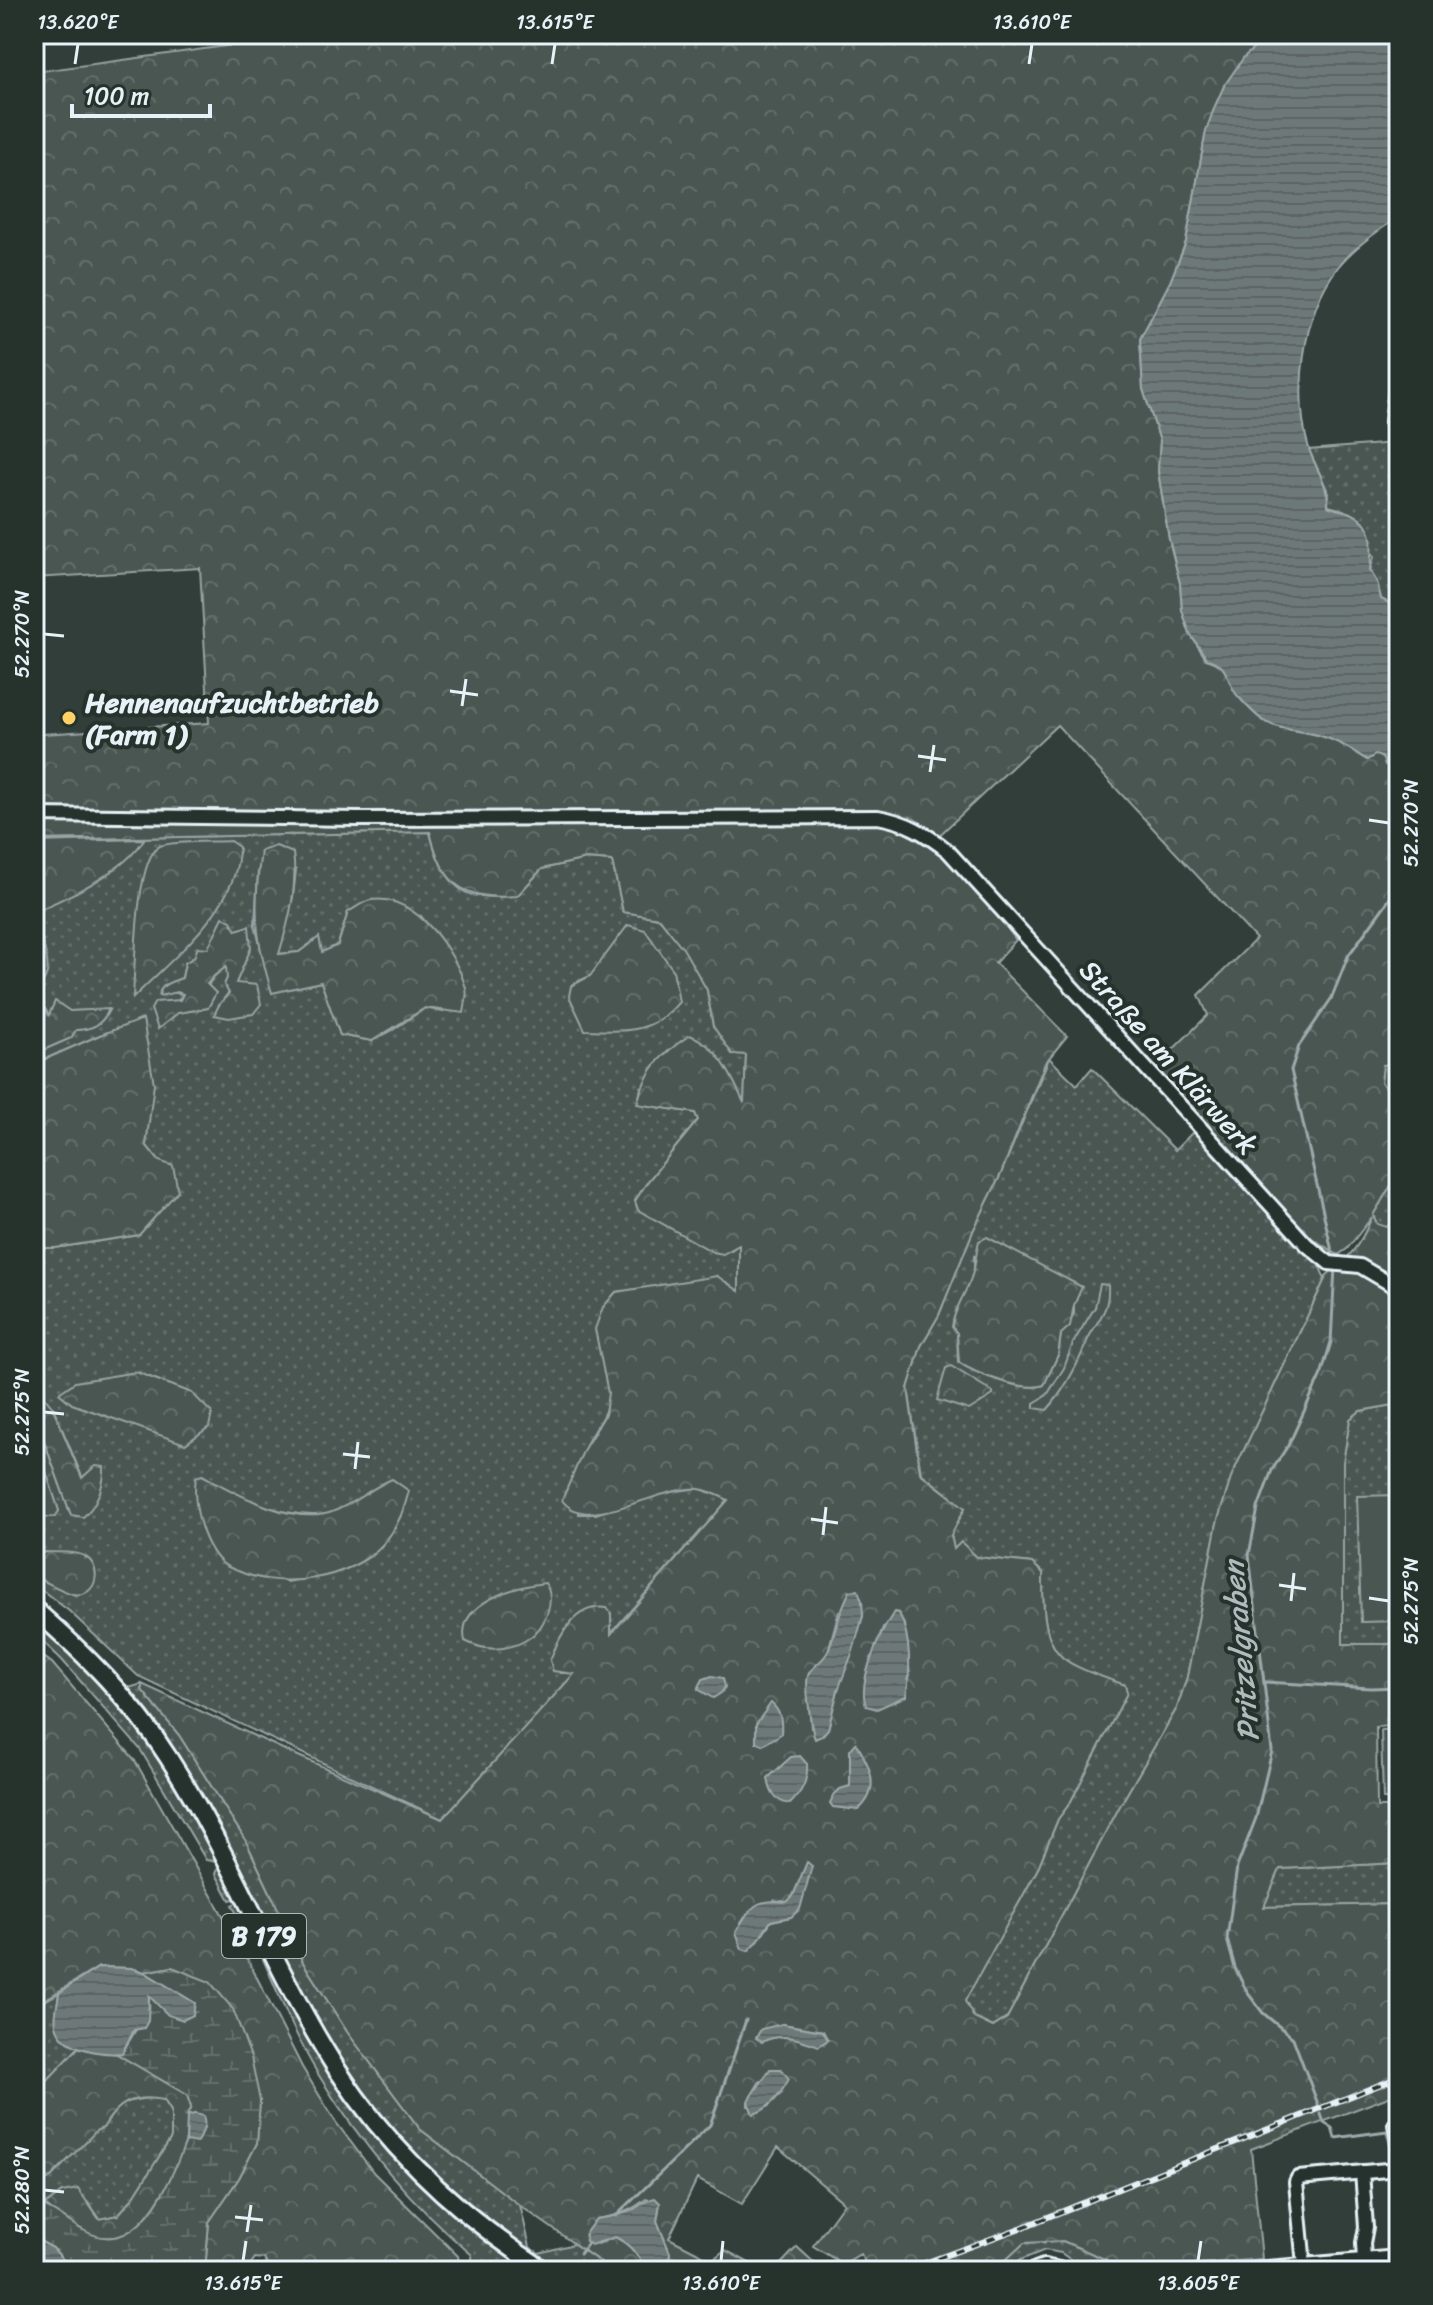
<svg xmlns="http://www.w3.org/2000/svg" width="1433" height="2305" viewBox="0 0 1433 2305" font-family="Sriracha,sans-serif">
  <style>
    .green { fill: url(#green-dots); stroke: #98a4a4; stroke-width: 2; fill-rule: evenodd }
    .forest { fill: url(#forest-crowns); stroke: #98a4a4; stroke-width: 2; fill-rule: evenodd }
    .wetland { fill: url(#wetland-marsh); stroke: #98a4a4; stroke-width: 2 }
    .pitch { fill: #495651; stroke: #98a4a4; stroke-width: 2 }
    .water { fill: url(#water-rules); stroke: #9ea9ab; stroke-width: 2 }
    .lines { fill: none; stroke-linecap: round; stroke-linejoin: round }
    .stream { stroke: #9ea9ab; stroke-width: 3 }
    .minor-casing { stroke: #e8f1f8; stroke-width: 18 }
    .major-casing { stroke: #e8f1f8; stroke-width: 22 }
    .minor { stroke: #26332d; stroke-width: 12 }
    .major { stroke: #26332d; stroke-width: 16 }
    .rail-casing { stroke: #e8f1f8; stroke-width: 6 }
    .rail { stroke: #26332d; stroke-width: 3; stroke-dasharray: 9; stroke-linecap: butt }
    .ticks { fill: none; stroke: #e8f1f8; stroke-width: 3 }
    .poi-dot { fill: #ffd166; stroke: #26332d; stroke-width: 3 }
    .labels { text-anchor: middle; stroke-width: 8; stroke-linejoin: round; paint-order: stroke }
    .shield { fill: #26332d; stroke: #aeb8bb; stroke-width: 2 }
    .shield-label { font-size: 26px; font-weight: bold; fill: #e8f1f8 }
    .poi-label { font-size: 28px; font-weight: bold; fill: #e8f1f8; stroke: #26332d; text-anchor: start }
    .street-label { font-size: 28px; fill: #e8f1f8; stroke: #26332d }
    .water-label { font-size: 30px; font-style: italic; fill: #b1bbbe; stroke: #26332d }
    .neatline { fill: none; stroke: #e8f1f8; stroke-width: 3 }
    .ticks-label { font-size: 20px; text-anchor: middle; fill: #e8f1f8 }
  </style>
  <defs>
    <pattern id="green-dots" width="8" height="8" patternUnits="userSpaceOnUse" patternTransform="scale(2)"><rect width="8" height="8" fill="#495651"/><path d="M2 2h.1M6 6h.1" fill="none" stroke="#636f6b" stroke-width="1.8" stroke-linecap="round"/></pattern>
    <pattern id="forest-crowns" width="20" height="18" patternUnits="userSpaceOnUse" patternTransform="scale(2)"><rect width="20" height="18" fill="#495651"/><path d="M2 6a3 3 0 1 1 6 0M12 15a3 3 0 1 1 6 0" fill="none" stroke="#636f6b"/></pattern>
    <pattern id="wetland-marsh" width="20" height="14" patternUnits="userSpaceOnUse" patternTransform="scale(2)"><rect width="20" height="14" fill="#495651"/><path d="M1 5h8M5 5V1M11 12h8M15 12V8" fill="none" stroke="#636f6b"/></pattern>
    <pattern id="water-rules" width="6" height="5" patternUnits="userSpaceOnUse" patternTransform="scale(2)"><rect width="6" height="5" fill="#6d7978"/><path d="M0 2.5h6" fill="none" stroke="#5b6363"/></pattern>
  </defs>
  <rect width="100%" height="100%" fill="#323e39"/>
  <filter id="ink" filterUnits="userSpaceOnUse"><feTurbulence type="fractalNoise" baseFrequency=".0125" numOctaves="2"/><feDisplacementMap in="SourceGraphic" scale="16" xChannelSelector="R" yChannelSelector="G"/><feConvolveMatrix kernelMatrix="1 2 1 2 8 2 1 2 1" color-interpolation-filters="sRGB"/></filter>
  <g filter="url(#ink)">
    <!-- green -->
    <g class="green">
      <path d="M1394,443L1399,475V608L1381,599L1377,582L1370,571L1374,557L1344,510L1328,506L1329,494L1309,450Z"/>
      <path d="M430,832C435,856 449,892 477,896C490,898 504,896 517,896L542,869L586,859L612,861L623,912L659,918L685,950L707,990L713,1026L746,1055L744,1106L641,1087L638,1104L695,1113L698,1120L648,1181L635,1201L638,1210L730,1251L739,1244V1292L727,1282L616,1292C577,1336 611,1350 608,1396C607,1421 588,1431 584,1452C580,1472 581,1494 579,1514H596L656,1494L698,1488L729,1499L609,1635L561,1673H575L442,1819L138,1676L69,1611L34,1584V1574L75,1595L46,1552L34,1555V1511L45,1517L59,1511L34,1435V1413L71,1515L83,1479L53,1407L34,1402V1248H55L139,1235L159,1161L146,1145L149,1116L143,1020L100,1035L34,1064V1054L71,1038L76,1030C92,1029 101,1025 109,1010L70,1011L50,1016C42,1008 34,997 40,986C44,979 45,982 46,974C48,963 45,951 42,940H34V912L120,865L144,839L34,842V840ZM160,846L200,931L134,996ZM258,870H296L293,897L278,954L299,952L319,938L322,953L338,944L348,912L421,916L445,947L460,974L443,1012L425,1008L393,1030L372,1041L340,1035L321,982L272,992L255,925ZM644,930L657,949L571,985L590,976ZM236,931V984L215,1015L219,1005L229,992L227,966C206,981 207,984 208,1008L177,1013L158,1028L183,994L160,991L164,985L182,978L185,963L208,949L215,936ZM136,1372L192,1393L209,1427L185,1444ZM202,1475C239,1496 282,1520 327,1514C347,1511 366,1496 382,1484L404,1511C397,1522 391,1534 384,1543C362,1571 319,1577 286,1582Z"/>
      <path d="M1049,1058L1077,1085L1092,1068L1175,1150L1194,1131L1319,1265L1325,1279L1232,1475L1217,1523L1187,1677L1177,1708L1120,1806L1007,2018L993,2027L974,2018L964,2001L1037,1870L1058,1819L1070,1803L1127,1693L1125,1685C1107,1678 1083,1672 1067,1661C1041,1644 1043,1601 1043,1573L1032,1563L977,1557L954,1550L951,1535L965,1508L921,1473L908,1388L921,1346L939,1315L973,1231L1000,1176ZM974,1256L1074,1305V1314L1061,1334L1058,1355L1044,1385C1025,1393 975,1374 958,1362L957,1333L974,1270Z"/>
      <path d="M1390,1064L1399,1067V1105L1381,1082L1383,1065Z"/>
      <path d="M1399,1172V1194L1393,1223L1386,1227L1377,1224L1373,1215Z"/>
      <path d="M1399,1404V1644L1343,1645V1462L1350,1419L1360,1411Z"/>
      <path d="M34,1616L114,1694L168,1767L351,2099L523,2263L520,2268L473,2271L472,2255C410,2203 360,2143 318,2074C293,2033 275,1985 255,1941L258,1939L256,1935H249L232,1905L239,1901L237,1898L230,1900L216,1874L219,1862L206,1860L140,1749L62,1660L34,1633Z"/>
      <path d="M142,1684V1690L179,1735L246,1841L304,1964L348,2033L420,2129L520,2205L530,2247L533,2250L531,2253C449,2199 389,2134 335,2052L125,1689Z"/>
      <path d="M1399,1863V1904L1263,1907L1280,1869Z"/>
      <path d="M59,1993C55,2023 49,2031 79,2047L40,2088L34,2121V2007Z"/>
      <path d="M154,2098L164,2100L171,2111V2138L133,2198L118,2215L100,2219L89,2203L62,2192L45,2205H34V2135L45,2160V2172L49,2179L97,2130L103,2128C117,2104 125,2099 154,2098Z"/>
      <path d="M1063,2241L1107,2260L1108,2271H1087L1061,2253L1045,2250L1018,2261L1009,2271H994L1024,2243Z"/>
      <path d="M574,2244L600,2262L606,2271H561L533,2255L536,2251L539,2253Z"/>
    </g>
    <!-- forest -->
    <g class="forest">
      <path d="M315,34H1270L1224,86L1215,107L1206,131L1186,242L1170,282L1140,339L1143,389L1160,441L1158,471L1169,539L1180,583L1182,610L1190,634L1206,659C1230,665 1225,679 1237,695C1244,703 1255,715 1264,721C1281,731 1300,730 1318,735C1339,741 1349,749 1367,760L1375,754L1393,765L1399,773V1067L1390,1064L1383,1065L1381,1082L1399,1105V1172L1373,1215L1377,1224L1386,1227L1393,1223L1399,1194V1404L1360,1411L1350,1419L1343,1462V1644H1399V1725L1376,1727L1377,1807H1399V1863L1280,1869L1264,1907L1399,1904V2093L1251,2149L1262,2259L1108,2271L1107,2260L1063,2241L1024,2243L994,2271H871L860,2254L843,2264L813,2246L844,2203L778,2147L742,2204L697,2179L669,2238L712,2260L725,2250L764,2271L779,2266L797,2247L820,2268L816,2271H662L668,2266L670,2253L657,2221L660,2203L646,2199C630,2212 616,2216 596,2219L585,2234L586,2241L598,2244L615,2237C637,2248 634,2256 650,2271H606L600,2262L522,2207L420,2129L348,2033L304,1964L246,1841L179,1735L142,1690V1684L287,1751L442,1819L574,1674L553,1671L550,1660C560,1635 575,1603 607,1608L611,1613V1634L728,1500C720,1496 708,1490 699,1489C661,1484 587,1536 562,1500L584,1449L605,1415L608,1393L595,1329L603,1307L616,1292L717,1276L739,1291V1245L723,1254L713,1252L638,1210L635,1201L648,1181L698,1120L695,1113L637,1104C646,1069 661,1054 690,1035C719,1046 732,1077 744,1103L746,1055L732,1054L713,1026L707,990L684,950L659,918L623,912L612,861L586,859L542,869L517,896C461,901 443,884 430,832L34,840V740L43,734L209,723L200,568L34,578V72ZM1057,725L1256,939L1199,995L1208,1015L1154,1068L1312,1238L1338,1255L1347,1249L1372,1217C1359,1247 1351,1256 1327,1275L1232,1475L1217,1523L1187,1677L1177,1708L1120,1806L1007,2018L993,2027L974,2018L965,2001L1037,1870L1058,1819L1070,1803L1127,1693L1125,1685C1107,1678 1083,1672 1067,1661C1041,1644 1043,1600 1043,1573L1032,1563L977,1557L961,1542L954,1549L951,1535L965,1508L920,1473L908,1388L921,1346L939,1315L973,1231L1000,1176L1045,1063L1067,1036L995,963L1016,940L991,907L931,843ZM839,1611L863,1616L838,1690L828,1729L811,1728L807,1682L809,1672L827,1655ZM904,1624L910,1675L905,1696L888,1702L867,1706C858,1683 875,1650 883,1628ZM807,1863L791,1917L771,1921L757,1942L748,1950L774,1900L787,1902L793,1896ZM782,2024L823,2031L798,2038L785,2036L771,2037ZM760,2081L782,2093L776,2098L748,2106V2101Z"/>
      <path d="M144,839C126,871 68,897 34,912V842Z"/>
      <path d="M230,841L239,847C239,908 172,958 133,998C135,970 135,857 160,846C171,841 215,842 230,841Z"/>
      <path d="M276,846L293,853C298,887 289,921 279,954L299,952L319,937L322,952L338,945L348,912C355,908 364,901 371,900C415,893 455,951 466,988C468,996 465,1005 464,1013L425,1008L372,1041L340,1035L321,982L272,993C255,938 253,908 261,851Z"/>
      <path d="M223,917L231,921L236,930L249,926L251,948L236,983L257,985L261,1004L253,1014L229,1018L214,1015L219,1005L229,993L224,985L227,978L226,967L214,976L207,984L216,993L208,1008L178,1013L158,1029L151,1009L155,1002L180,1000L183,994L178,992L159,996C161,983 172,982 182,978L185,963L194,957L198,947L208,948Z"/>
      <path d="M628,925L645,930L673,970L679,1002C652,1035 623,1031 585,1030L569,996L571,986L590,976Z"/>
      <path d="M34,940H42C45,951 50,966 46,976C44,984 38,987 37,996L49,1015L55,1001L70,1011L109,1009C102,1025 93,1029 76,1030L71,1038L34,1054Z"/>
      <path d="M143,1019L154,1084L146,1145L159,1161L173,1166L178,1191L139,1235L55,1248H34V1064L100,1035Z"/>
      <path d="M987,1237L1082,1287L1074,1305L1070,1326L1061,1334L1058,1355L1044,1385C1025,1392 975,1374 959,1362L957,1333L952,1327C954,1307 968,1291 973,1272C976,1262 976,1252 979,1241Z"/>
      <path d="M1100,1284L1108,1285C1110,1315 1095,1320 1086,1344C1076,1368 1065,1390 1047,1410L1034,1408V1403L1047,1395L1064,1368L1073,1343L1095,1307Z"/>
      <path d="M951,1366L993,1392V1395L969,1410L937,1400L946,1368Z"/>
      <path d="M136,1372L192,1393L212,1413L209,1427L185,1444L72,1404L59,1393L75,1382Z"/>
      <path d="M45,1398L53,1408L82,1478L95,1466L104,1467C105,1484 96,1507 83,1517L71,1515L34,1413L35,1401Z"/>
      <path d="M34,1435L59,1511L55,1517H44L34,1511Z"/>
      <path d="M202,1475C235,1493 292,1526 332,1512C354,1504 371,1488 392,1479L409,1491C404,1510 396,1531 382,1545C350,1580 280,1590 238,1571C233,1569 226,1567 222,1563C202,1544 192,1503 196,1477Z"/>
      <path d="M46,1552C57,1553 75,1551 84,1556C104,1566 97,1599 73,1594C61,1591 49,1583 37,1578L34,1574V1555Z"/>
      <path d="M545,1583C552,1593 551,1603 547,1614C535,1647 495,1657 465,1641C456,1602 517,1586 545,1583Z"/>
      <path d="M34,1650L52,1663L134,1759L247,1958L302,2067L335,2121L374,2173L458,2256L461,2271H271L264,2259L255,2258L246,2271H205L209,2222L239,2178L257,2143L260,2101L172,1967L144,1972L131,1968L99,1967L34,2006Z"/>
      <path d="M79,2047L117,2054L187,2095L191,2107C185,2119 189,2130 185,2143C178,2170 146,2232 118,2238C91,2243 64,2221 45,2205L62,2192L78,2189L99,2219L118,2215L133,2198L171,2138V2111L164,2100C133,2094 118,2102 103,2128L97,2130L48,2180L45,2172V2160L34,2135L40,2088Z"/>
    </g>
    <!-- wetland -->
    <path class="wetland" d="M172,1967L210,1982L233,2009L251,2057L260,2101L257,2143L239,2178L209,2222L205,2271H73L53,2248L37,2240L34,2205C51,2205 67,2222 83,2230C139,2262 170,2182 186,2141L196,2142L195,2114L187,2116L191,2107L187,2095L117,2054L122,2053L149,2008V1995L195,2003L144,1972Z"/>
    <!-- pitch -->
    <g class="pitch">
      <path d="M1399,1495V1621L1361,1622L1357,1496Z"/>
      <path d="M1399,1729V1799H1383L1381,1730Z"/>
    </g>
    <!-- water -->
    <g class="water">
      <path d="M1270,34H1399V217C1377,231 1354,247 1338,267C1302,314 1293,393 1309,449C1315,468 1329,485 1328,506C1336,510 1344,510 1353,514C1378,525 1371,551 1370,571L1377,582L1381,599L1399,608V773L1393,765H1385L1382,757L1375,755L1367,760C1350,749 1339,741 1318,735C1300,730 1281,731 1264,721C1255,715 1244,703 1237,695C1225,679 1230,665 1207,659L1190,634L1182,610L1180,583L1169,539L1158,471L1160,441L1143,389L1140,339L1170,282L1186,242L1206,131L1215,106L1224,86L1244,57Z"/>
      <path d="M858,1590L862,1601L863,1616L853,1651L838,1690L828,1729L822,1736L815,1739C811,1729 805,1685 808,1676C812,1666 824,1661 828,1651C836,1631 839,1611 850,1591Z"/>
      <path d="M894,1612L899,1613C911,1637 911,1670 906,1696L877,1709L866,1706C857,1682 880,1633 894,1612Z"/>
      <path d="M712,1676L723,1678L725,1687L721,1693L713,1698L698,1689L703,1679Z"/>
      <path d="M771,1703C781,1712 782,1720 781,1734L763,1745L756,1742V1724Z"/>
      <path d="M856,1743C870,1765 882,1790 858,1810L833,1807L830,1803L833,1796L840,1789L850,1786V1750Z"/>
      <path d="M800,1756L807,1764C808,1781 802,1792 790,1804C775,1802 770,1792 768,1778L791,1757Z"/>
      <path d="M807,1862L812,1866L800,1909L791,1917L771,1921L757,1942L748,1951L742,1949L736,1932C751,1906 756,1898 787,1902L793,1896Z"/>
      <path d="M99,1967L131,1968L144,1972L195,2003L193,2015L183,2020L168,2015L149,1996L148,2021L144,2028L134,2030L122,2053C101,2055 61,2049 56,2025C54,2016 58,2002 59,1993Z"/>
      <path d="M782,2024L823,2031L828,2040L819,2046C799,2039 782,2032 762,2042L756,2038L761,2029Z"/>
      <path d="M770,2069H781L789,2079C781,2093 770,2110 753,2114L748,2102Z"/>
      <path d="M195,2114L203,2116C207,2126 202,2134 196,2143L186,2141L187,2116Z"/>
      <path d="M655,2198L660,2203L657,2221L670,2253L668,2266L662,2271H650C634,2256 637,2248 615,2237L591,2245L586,2241L585,2234L596,2219C608,2217 619,2216 630,2211C640,2207 644,2200 655,2198Z"/>
      <path d="M34,2216L38,2240L53,2248L73,2271H34Z"/>
    </g>
    <g class="lines">
      <!-- stream -->
      <g class="stream">
        <path d="M1332,997L1348,956L1399,886"/>
        <path d="M1331,999L1299,1046L1291,1070L1334,1260"/>
        <path d="M1264,1682L1371,1688L1399,1687"/>
        <path d="M1319,2107L1293,2038L1263,2013L1247,1992L1235,1968L1227,1939L1237,1867L1256,1818L1272,1751L1249,1555L1258,1508L1272,1470L1289,1444L1322,1372L1331,1342L1335,1267"/>
        <path d="M1321,2114L1324,2123L1332,2128L1335,2138L1387,2131L1393,2156"/>
        <path d="M616,2216L710,2125L746,2020"/>
        <path d="M580,2254L588,2243"/>
      </g>
      <defs>
        <g id="minor">
          <path d="M1399,367L1392,422L1399,475"/>
          <path d="M34,815L358,819L878,817C907,822 925,833 948,851L1307,1245L1329,1263L1360,1266L1399,1289"/>
          <path d="M1395,2125L1399,2140"/>
          <path d="M1362,2172L1366,2227L1363,2243L1364,2261"/>
          <path d="M1303,2255L1296,2182L1298,2178L1387,2170L1399,2166"/>
        </g>
        <g id="major">
          <path d="M34,1609C84,1653 132,1700 168,1757C233,1857 273,1970 338,2071C392,2154 463,2218 545,2271"/>
          <path d="M1036,2271L1044,2268L1059,2271"/>
          <path d="M1255,2271L1399,2259"/>
        </g>
      </defs>
      <!-- minor casing -->
      <use href="#minor" class="minor-casing"/>
      <!-- major casing -->
      <use href="#major" class="major-casing"/>
      <!-- minor -->
      <use href="#minor" class="minor"/>
      <!-- major -->
      <use href="#major" class="major"/>
      <defs>
        <path id="rail" d="M903,2271L1023,2227L1399,2077"/>
      </defs>
      <!-- rail casing -->
      <use href="#rail" class="rail-casing"/>
      <!-- rail -->
      <use href="#rail" class="rail"/>
    </g>
  </g>
  <!-- ticks -->
  <path class="ticks" d="M75,64L78,44M552,64L555,44M1029,64L1032,44M44,634L64,636M450,691L478,695M462,706L466,679M918,756L946,760M930,772L934,745M1369,820L1389,823M44,1412L64,1414M343,1454L370,1457M355,1469L358,1442M811,1519L838,1523M823,1535L826,1507M1279,1585L1306,1589M1369,1598L1389,1601M1291,1601L1294,1573M44,2190L64,2192M235,2217L263,2220M247,2232L251,2205M243,2261L246,2241M721,2261L723,2241M1198,2261L1201,2241"/>
  <!-- markers -->
  <circle class="poi-dot" cx="69" cy="718" r="8"/>
  <g class="labels">
    <!-- shield labels -->
    <rect class="shield" x="222" y="1914" width="84" height="44" rx="6"/>
    <g class="shield-label">
      <text x="264" y="1945">B 179</text>
    </g>
    <!-- poi labels -->
    <g class="poi-label">
      <text x="85" y="712">Hennenaufzuchtbetrieb<tspan x="85" dy="32">(Farm 1)</tspan></text>
    </g>
    <!-- street labels -->
    <g class="street-label">
      <text transform="translate(1169 1057) rotate(48)" y="10">Straße am Klärwerk</text>
    </g>
    <!-- water labels -->
    <g class="water-label">
      <text transform="translate(1241 1651) rotate(-95)" y="10">Pritzelgraben</text>
    </g>
  </g>
  <!-- margin -->
  <rect width="1433" height="2305" fill="none" stroke="#26332d" stroke-width="88"/>
  <!-- scale -->
  <path d="M72 104v12h138v-12" fill="none" stroke="#e8f1f8" stroke-width="4"/>
  <text x="84" y="104" font-size="24" fill="#e8f1f8" stroke="#26332d" stroke-width="6" paint-order="stroke">100 m</text>
  <rect x="44" y="44" width="1345" height="2217" class="neatline"/>
  <g class="ticks-label">
    <text x="78" y="29">13.620°E</text>
    <text x="555" y="29">13.615°E</text>
    <text x="1032" y="29">13.610°E</text>
    <text transform="translate(22 634) rotate(-90)" y="7">52.270°N</text>
    <text transform="translate(1411 823) rotate(-90)" y="7">52.270°N</text>
    <text transform="translate(22 1412) rotate(-90)" y="7">52.275°N</text>
    <text transform="translate(1411 1601) rotate(-90)" y="7">52.275°N</text>
    <text transform="translate(22 2190) rotate(-90)" y="7">52.280°N</text>
    <text x="243" y="2290">13.615°E</text>
    <text x="721" y="2290">13.610°E</text>
    <text x="1198" y="2290">13.605°E</text>
  </g>
</svg>
